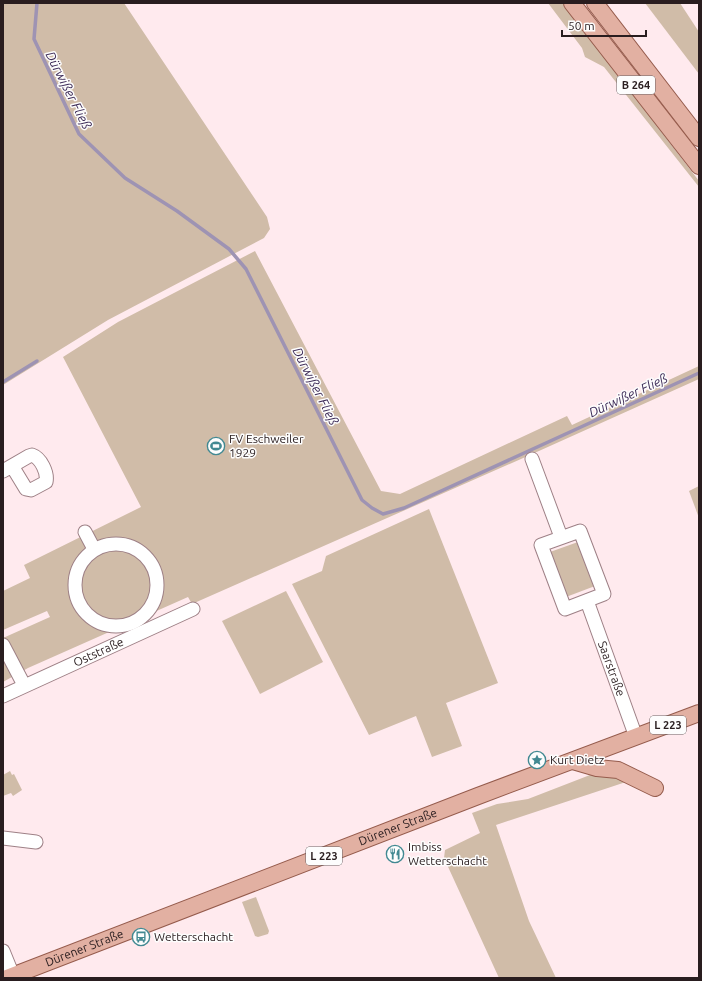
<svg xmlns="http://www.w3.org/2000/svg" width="702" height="981" viewBox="0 0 702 981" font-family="Ubuntu,sans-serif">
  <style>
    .green { fill: #d0bca8 }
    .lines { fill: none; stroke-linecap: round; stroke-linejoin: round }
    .stream { stroke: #9e93b3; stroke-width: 3.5 }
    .minor-casing { stroke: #9e8086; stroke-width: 15 }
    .major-casing { stroke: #955b4c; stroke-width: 18 }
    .minor { stroke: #fff; stroke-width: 13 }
    .major { stroke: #e2b0a2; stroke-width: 16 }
    .labels { text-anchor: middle; stroke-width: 3; stroke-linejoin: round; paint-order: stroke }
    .shield { fill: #fdfdfd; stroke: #696062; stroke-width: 1 }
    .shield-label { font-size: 11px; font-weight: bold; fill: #291d1f }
    .poi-label { font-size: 12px; fill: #291d1f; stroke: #fdfdfd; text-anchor: start }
    .street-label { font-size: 12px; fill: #291d1f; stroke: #fdfdfd }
    .water-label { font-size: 13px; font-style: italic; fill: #3e2c58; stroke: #fdfdfd }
  </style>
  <rect width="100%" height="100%" fill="#ffeaee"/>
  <!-- green -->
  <g class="green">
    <path d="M3,3H124L267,217L270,229L264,238L108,320L3,385Z"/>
    <path d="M548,3H563L699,181V187L604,67L585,57L582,48Z"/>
    <path d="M645,3H680L699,32V74Z"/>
    <path d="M255,251L381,491L400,494L567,416L572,425L699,366V379L530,455L192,604L188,597L28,668L3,682V638L50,617L47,611L3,630V591L30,578L24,565L141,507L63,357L118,322Z"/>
    <path d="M699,486V518L689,491Z"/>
    <path d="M429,509L498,683L446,703L462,746L432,757L416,716L369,735L292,584L322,571L326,556Z"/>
    <path d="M578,542L595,586L566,597L550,552Z"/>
    <path d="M286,591L323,662L260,694L222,621Z"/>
    <path d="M10,771L12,775L14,774L22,790L13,796L11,793L3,796V775Z"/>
    <path d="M590,775L612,776L632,780L496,825L529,921L556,978H499L444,858L445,850L480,833L472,813L497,804L528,799Z"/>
    <path d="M256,897L269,931L268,934L258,937L255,936L242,902Z"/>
  </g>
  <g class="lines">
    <!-- stream -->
    <g class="stream">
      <path d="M37,3L34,39L79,134L125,178L177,211L229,249L246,269L362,500L372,508L383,514L404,508L699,373"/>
      <path d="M3,382L37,361"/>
    </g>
    <defs>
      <g id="minor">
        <path d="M532,459L561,537"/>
        <path d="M3,471L29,456L32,455C41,458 48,473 46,482L31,490L26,489L12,466"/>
        <path d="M580,531L604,594L565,609L541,545Z"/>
        <path d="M85,532L94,549"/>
        <circle cx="116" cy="585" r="41"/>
        <path id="s1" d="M587,601L636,737"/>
        <path d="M3,645L24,685"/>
        <path id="s2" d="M3,696L193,609"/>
        <path d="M3,838L36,842"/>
        <path d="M3,951L14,978"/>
      </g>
      <g id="major">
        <path d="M572,3L699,166"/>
        <path d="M595,3L699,138"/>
        <path d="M573,761L597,768L618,770L655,788"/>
        <path id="s3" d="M7,978L478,796L699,713"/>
      </g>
    </defs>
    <!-- minor casing -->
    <use href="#minor" class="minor-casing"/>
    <!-- major casing -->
    <use href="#major" class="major-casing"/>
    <!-- minor -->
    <use href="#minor" class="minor"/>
    <!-- major -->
    <use href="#major" class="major"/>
  </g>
  <!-- icons -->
  <defs>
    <symbol id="stadium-ring" viewBox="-11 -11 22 22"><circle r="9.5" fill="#fdfdfd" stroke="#428992" stroke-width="1.5"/><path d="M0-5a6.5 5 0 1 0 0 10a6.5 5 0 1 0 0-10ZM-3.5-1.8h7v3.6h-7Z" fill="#428992"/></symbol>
    <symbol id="sight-ring" viewBox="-11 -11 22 22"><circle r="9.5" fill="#fdfdfd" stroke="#428992" stroke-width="1.5"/><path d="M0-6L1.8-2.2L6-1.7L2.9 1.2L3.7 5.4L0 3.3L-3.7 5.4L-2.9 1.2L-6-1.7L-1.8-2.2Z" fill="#428992"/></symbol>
    <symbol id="restaurant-ring" viewBox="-11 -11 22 22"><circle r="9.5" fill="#fdfdfd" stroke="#428992" stroke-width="1.5"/><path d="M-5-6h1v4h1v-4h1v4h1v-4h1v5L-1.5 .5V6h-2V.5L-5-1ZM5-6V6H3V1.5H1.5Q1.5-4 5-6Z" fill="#428992"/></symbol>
    <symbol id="bus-ring" viewBox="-11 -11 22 22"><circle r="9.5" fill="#fdfdfd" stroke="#428992" stroke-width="1.5"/><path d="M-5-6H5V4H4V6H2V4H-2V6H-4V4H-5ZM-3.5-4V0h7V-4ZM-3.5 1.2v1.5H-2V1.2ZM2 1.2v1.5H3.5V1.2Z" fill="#428992"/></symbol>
  </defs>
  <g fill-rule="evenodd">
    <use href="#stadium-ring" x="206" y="436" width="20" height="20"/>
    <use href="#sight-ring" x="527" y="750" width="20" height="20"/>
    <use href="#restaurant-ring" x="385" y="844" width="20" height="20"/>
    <use href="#bus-ring" x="131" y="927" width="20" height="20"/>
  </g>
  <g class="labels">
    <!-- shield labels -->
    <g class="shield">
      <rect x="617" y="76" width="38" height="18" rx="3"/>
      <rect x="650" y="716" width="36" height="18" rx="3"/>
      <rect x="306" y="847" width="36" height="18" rx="3"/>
    </g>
    <g class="shield-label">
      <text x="636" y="89">B 264</text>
      <text x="668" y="729">L 223</text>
      <text x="324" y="860">L 223</text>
    </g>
    <!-- poi labels -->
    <g class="poi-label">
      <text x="229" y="443">FV Eschweiler<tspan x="229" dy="14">1929</tspan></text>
      <text x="550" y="764">Kurt Dietz</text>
      <text x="408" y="851">Imbiss<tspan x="408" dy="14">Wetterschacht</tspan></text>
      <text x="154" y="941">Wetterschacht</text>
    </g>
    <!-- street labels -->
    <g class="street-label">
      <text dy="4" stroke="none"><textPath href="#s2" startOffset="105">Oststraße</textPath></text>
      <text dy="4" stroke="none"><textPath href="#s1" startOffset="72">Saarstraße</textPath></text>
      <text dy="4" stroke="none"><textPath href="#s3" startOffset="419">Dürener Straße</textPath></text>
      <text dy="4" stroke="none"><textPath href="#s3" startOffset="83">Dürener Straße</textPath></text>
    </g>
    <!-- water labels -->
    <g class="water-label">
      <text transform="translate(69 90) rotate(63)" y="5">Dürwißer Fließ</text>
      <text transform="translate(316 386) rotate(63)" y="5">Dürwißer Fließ</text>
      <text transform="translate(628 395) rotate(-25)" y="5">Dürwißer Fließ</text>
    </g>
  </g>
  <!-- border -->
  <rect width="702" height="981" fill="none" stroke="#291d1f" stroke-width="8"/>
  <!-- scale -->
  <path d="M562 30v6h84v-6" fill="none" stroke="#291d1f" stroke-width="2"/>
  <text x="568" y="30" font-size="12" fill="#291d1f" stroke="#fdfdfd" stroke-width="3" paint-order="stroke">50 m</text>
</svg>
